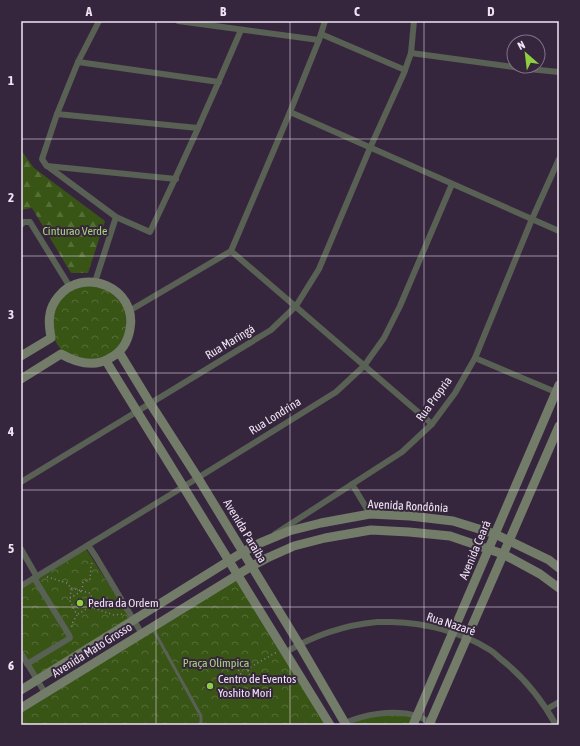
<svg xmlns="http://www.w3.org/2000/svg" width="580" height="746" viewBox="0 0 580 746" font-family="'Asap Condensed',sans-serif">
  <style>
    .forest { fill: url(#forest-firs) }
    .park { fill: url(#park-crowns) }
    .lines { fill: none; stroke-linecap: round; stroke-linejoin: round }
    .path { stroke: #8d7f93; stroke-width: 1.5; stroke-dasharray: 1 3; stroke-linecap: butt }
    .lane { stroke: #596054; stroke-width: 3 }
    .street { stroke: #596054; stroke-width: 6 }
    .secondary { stroke: #727c69; stroke-width: 9 }
    .grid { fill: none; stroke: #efe4f3; stroke-width: 1; stroke-opacity: 0.55 }
    .poi-dot { fill: #8fcd41; stroke: #36263d; stroke-width: 1.5 }
    .labels { text-anchor: middle; stroke-width: 4; stroke-linejoin: round; paint-order: stroke }
    .park-label { font-size: 12px; fill: #a9d57c; stroke: #36263d }
    .street-label { font-size: 12px; fill: #efe4f3; stroke: #36263d }
    .poi-label { font-size: 12px; fill: #efe4f3; stroke: #36263d; text-anchor: start }
    .neatline { fill: none; stroke: #efe4f3; stroke-width: 1.5 }
    .grid-label { font-size: 13px; text-anchor: middle; font-weight: bold; fill: #efe4f3 }
  </style>
  <defs>
    <pattern id="forest-firs" width="22" height="20" patternUnits="userSpaceOnUse"><rect width="22" height="20" fill="#395516"/><path d="M5 1l3.5 6h-7zM16 11l3.5 6h-7z" fill="#566d38"/></pattern>
    <pattern id="park-crowns" width="20" height="18" patternUnits="userSpaceOnUse"><rect width="20" height="18" fill="#395516"/><path d="M2 6a3 3 0 1 1 6 0M12 15a3 3 0 1 1 6 0" fill="none" stroke="#566d38"/></pattern>
  </defs>
  <rect width="100%" height="100%" fill="#36263d"/>
  <!-- forest -->
  <path class="forest" d="M21,150L34,168L105,221L88,273H71L32,208L21,210Z"/>
  <!-- park -->
  <g class="park">
    <path d="M79,285L107,288L126,308L127,337L110,356L86,362L62,351L57,344L53,337L52,311L66,292Z"/>
    <path d="M86,549L131,619L38,676L21,648V588Z"/>
    <path d="M235,578L327,725H21V711Z"/>
    <path d="M393,714L413,718L410,725H350L349,724L368,717Z"/>
  </g>
  <g class="lines">
    <!-- path -->
    <g class="path">
      <path d="M92,563L91,565L90,579L83,582L82,591L90,593L92,598L90,607L114,615L124,614"/>
      <path d="M47,577L67,583L71,588L70,601L77,615L73,622L71,628"/>
      <path d="M70,598L82,591L71,588"/>
      <path d="M78,614L90,607"/>
      <path d="M242,665C250,669 252,676 246,683L236,666Z"/>
      <path d="M247,669L277,652"/>
    </g>
    <!-- lane -->
    <path class="lane" d="M153,629L201,716V723L198,725"/>
    <!-- street -->
    <g class="street">
      <path d="M99,21L78,62L57,114L42,159L46,165L116,217L150,232C182,165 212,98 241,30"/>
      <path d="M178,21L319,40"/>
      <path d="M321,34L405,70"/>
      <path d="M411,53L529,69L559,72"/>
      <path d="M78,62L219,82"/>
      <path d="M290,112L559,231"/>
      <path d="M57,114L198,128"/>
      <path d="M47,166L176,179"/>
      <path d="M21,225L24,222H30L70,287"/>
      <path d="M231,251L432,424"/>
      <path d="M95,282L116,217"/>
      <path d="M129,311L231,251L290,112L319,40L325,21"/>
      <path d="M475,358L558,393"/>
      <path d="M21,482L271,330L296,306L319,269L370,148L404,73L411,53L414,21"/>
      <path d="M352,484L370,514"/>
      <path d="M275,534L402,452L432,424L455,393L475,358L532,219L559,159"/>
      <path d="M88,545L96,557L142,634"/>
      <path d="M21,549L37,577"/>
      <path d="M21,586L183,487L336,392L364,366L384,338L400,306L452,184"/>
      <path d="M286,652C313,636 345,625 377,622C382,622 387,622 392,622C426,623 462,632 490,650C495,653 498,657 502,660C525,678 542,700 556,725"/>
      <path d="M21,653L45,693"/>
      <path d="M27,664L70,638L69,635L34,578"/>
      <path d="M547,709L559,702"/>
      <path d="M343,724C364,714 394,709 417,716C423,718 429,722 434,725"/>
    </g>
    <!-- secondary -->
    <g class="secondary">
      <path d="M119,352L150,403L198,478L243,552L299,644L346,725"/>
      <path d="M21,356L51,338C50,330 48,322 50,314C51,307 54,302 58,297C83,265 138,288 130,329C128,341 122,352 110,358C94,368 77,363 61,354L21,379"/>
      <path d="M106,361L330,725"/>
      <path d="M21,690L243,552L260,543L289,531L321,523L370,514L410,516L453,521L495,534L549,560L559,568"/>
      <path d="M21,708L252,566L267,558L294,546L325,538L371,530L409,532L450,536L488,549L503,554L540,574L559,588"/>
      <path d="M413,725L559,385"/>
      <path d="M429,725L559,426"/>
    </g>
  </g>
  <!-- grid -->
  <path class="grid" d="M156,21V725M290,21V725M424,21V725M21,139H559M21,256H559M21,373H559M21,490H559M21,607H559"/>
  <!-- markers -->
  <g class="poi-dot">
    <circle cx="80" cy="603" r="4"/>
    <circle cx="210" cy="686" r="4"/>
  </g>
  <g class="labels">
    <!-- park labels -->
    <g class="park-label">
      <text x="75" y="235">Cinturao Verde</text>
      <text x="216" y="667">Praça Olímpica</text>
    </g>
    <!-- street labels -->
    <g class="street-label">
      <text transform="translate(230 342) rotate(-31)" y="4">Rua Maringá</text>
      <text transform="translate(434 399) rotate(-54)" y="4">Rua Propria</text>
      <text transform="translate(275 416) rotate(-32)" y="4">Rua Londrina</text>
      <text transform="translate(408 506) rotate(3)" y="4">Avenida Rondônia</text>
      <text transform="translate(245 531) rotate(59)" y="4">Avenida Paraíba</text>
      <text transform="translate(475 550) rotate(-67)" y="4">Avenida Ceará</text>
      <text transform="translate(451 624) rotate(18)" y="4">Rua Nazaré</text>
      <text transform="translate(92 650) rotate(-32)" y="4">Avenida Mato Grosso</text>
    </g>
    <!-- poi labels -->
    <g class="poi-label">
      <text x="88" y="607">Pedra da Ordem</text>
      <text x="218" y="683">Centro de Eventos<tspan x="218" dy="14">Yoshito Mori</tspan></text>
    </g>
  </g>
  <!-- border -->
  <rect width="580" height="746" fill="none" stroke="#36263d" stroke-width="44"/>
  <!-- north arrow -->
  <g transform="translate(526 54) rotate(332)"><circle r="19" fill="#36263d" stroke="#807286"/>
  <path d="M0-3L7 15L0 10L-7 15Z" fill="#8fcd41"/>
  <text y="-6" font-size="11" font-weight="bold" text-anchor="middle" fill="#efe4f3">N</text>
  </g>
  <rect x="22" y="22" width="536" height="702" class="neatline"/>
  <g class="grid-label">
    <text x="89" y="16">A</text>
    <text x="223" y="16">B</text>
    <text x="357" y="16">C</text>
    <text x="491" y="16">D</text>
    <text x="11" y="85">1</text>
    <text x="11" y="202">2</text>
    <text x="11" y="319">3</text>
    <text x="11" y="436">4</text>
    <text x="11" y="553">5</text>
    <text x="11" y="670">6</text>
  </g>
</svg>
